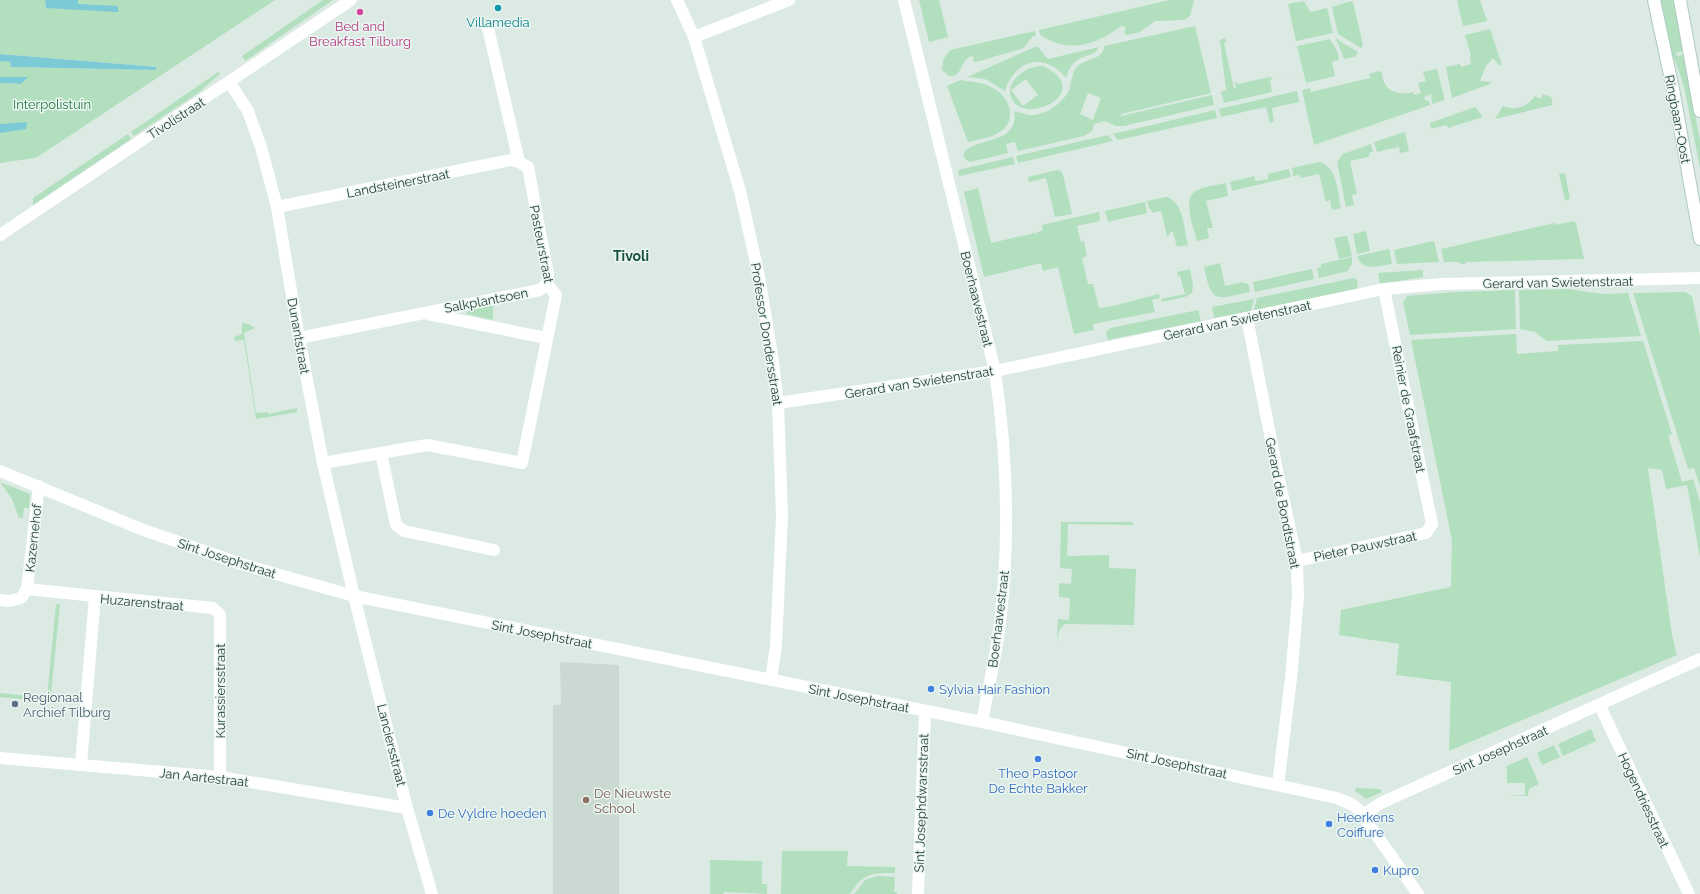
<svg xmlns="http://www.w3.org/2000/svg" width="1700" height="894" viewBox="0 0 1700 894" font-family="Raleway,sans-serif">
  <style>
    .built { fill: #cadad3 }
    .green { fill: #b2dfbe; fill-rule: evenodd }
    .water { fill: #7dcad7 }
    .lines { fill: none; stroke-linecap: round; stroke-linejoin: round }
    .secondary-casing { stroke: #aecbc0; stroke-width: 14 }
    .minor { stroke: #fff; stroke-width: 12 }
    .secondary { stroke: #fff; stroke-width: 12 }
    .culture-dot { fill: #0f9aa8; stroke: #edf7f2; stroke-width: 1.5 }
    .hotel-dot { fill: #d1479c; stroke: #edf7f2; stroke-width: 1.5 }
    .shop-dot { fill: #3f7fe0; stroke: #edf7f2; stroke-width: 1.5 }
    .service-dot { fill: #5c6f8a; stroke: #edf7f2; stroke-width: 1.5 }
    .education-dot { fill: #8d6e63; stroke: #edf7f2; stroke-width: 1.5 }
    .labels { text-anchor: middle; stroke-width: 3; stroke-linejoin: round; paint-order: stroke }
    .culture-label { font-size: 13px; fill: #0d838f; stroke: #edf7f2 }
    .hotel-label { font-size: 13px; fill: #b23c85; stroke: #edf7f2 }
    .park-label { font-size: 13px; fill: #237642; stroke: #edf7f2 }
    .street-label { font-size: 13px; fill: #1d3b32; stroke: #edf7f2 }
    .shop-label { font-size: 13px; fill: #366cbe; stroke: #edf7f2; text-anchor: start }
    .service-label { font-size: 13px; fill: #4e5e75; stroke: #edf7f2; text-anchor: start }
    .education-label { font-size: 13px; fill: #785e54; stroke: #edf7f2; text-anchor: start }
    .neighbourhood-label { font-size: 14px; font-weight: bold; fill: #174f40; stroke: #edf7f2 }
  </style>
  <rect width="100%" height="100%" fill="#dceae4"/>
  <!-- built -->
  <path class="built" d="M560,662L619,665V894H553V705H561Z"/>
  <!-- green -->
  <g class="green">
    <path d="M0,0H45L46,8L77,4L78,0H275L42,154L35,158L0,163V83L21,84L27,77H0V61L10,62L12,67L155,70L157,67L0,54Z"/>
    <path d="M323,0H333L245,61L242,56Z"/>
    <path d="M919,0H939L948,37L929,42Z"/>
    <path d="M1170,0H1194L1190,16L1184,20L1155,21L1140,32L1127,35L1124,33L1126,27L1121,26C1105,39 1081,50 1060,44C1052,42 1046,38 1040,35L1039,30Z"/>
    <path d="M1457,0H1480L1487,21L1463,26Z"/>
    <path d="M1660,0H1673L1683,51L1676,53L1677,56L1683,55L1700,140V168L1684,86L1669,44Z"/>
    <path d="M1304,1L1310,12L1327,8L1333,33L1296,41L1288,4Z"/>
    <path d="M1351,1L1353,2L1363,45L1361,48L1338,34L1332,7Z"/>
    <path d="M1195,26L1211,93L1121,114V116L1212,95L1214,105L1124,126H1116L1105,121L1094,124L1092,131L1084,136L1018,151L1015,142L1006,144L1008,153L970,162L964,158V153C975,136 1020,146 1014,111C1019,112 1024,114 1029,115C1044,116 1063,104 1069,90C1072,82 1071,74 1077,67C1085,58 1103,61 1104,46ZM1088,93L1101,98L1093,120L1080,114Z"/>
    <path d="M1490,29L1502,65L1500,66L1493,58L1486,66L1480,81L1491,82L1490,84L1452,98L1446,67L1460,64L1461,67L1471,64L1470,57L1471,56L1465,35Z"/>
    <path d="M1035,31L1036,35L1032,37L1024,48L976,62L973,61L974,57L971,56C959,62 963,77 949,76L942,70L943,60L950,50Z"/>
    <path d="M1225,38L1226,42L1224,43L1234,89L1236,88L1235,81L1238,84L1292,72L1271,77L1272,80H1270L1272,92L1224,103L1221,92L1226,90L1220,40Z"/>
    <path d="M1335,38L1358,52L1355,57L1344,59C1342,52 1338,44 1335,38Z"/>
    <path d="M1330,39L1338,53L1339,60L1332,62L1335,76L1306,83L1297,46Z"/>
    <path d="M1037,46L1048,59L1099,47C1092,61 1074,50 1066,78C1045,52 1015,59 1005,91L985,79L967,77Z"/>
    <path d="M1043,66C1098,92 1022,128 1011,97C1005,80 1028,65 1043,66ZM1026,79L1038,95L1023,106L1011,90Z"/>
    <path d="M1437,69L1445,100L1432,104L1431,94L1424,97L1426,101L1428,100L1430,105L1314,145L1302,90L1310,88L1311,92L1370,78L1369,74L1379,71L1382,73C1383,91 1398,96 1413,92L1414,95L1421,93L1418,83L1426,81L1423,72Z"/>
    <path d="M218,72L220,74L198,93L134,136L131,132Z"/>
    <path d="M960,80C971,82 983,82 993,88C1009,96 1018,119 1001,131C993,138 979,139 968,142L947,86Z"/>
    <path d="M1297,91L1299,102L1272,108L1274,121L1270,123L1266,107L1221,117L1219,109Z"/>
    <path d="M1542,94L1551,97L1553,105L1495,119L1503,106C1516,111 1527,107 1535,96L1541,99Z"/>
    <path d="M1475,107L1483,117L1448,128L1447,125L1431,129L1430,123Z"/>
    <path d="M1215,110L1217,118L1118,140L1113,134Z"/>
    <path d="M1405,132L1409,151L1400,153L1399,147L1377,152L1374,142Z"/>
    <path d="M128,134L131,139L33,205V198Z"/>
    <path d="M1108,135L1113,141L1018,163L1016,156Z"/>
    <path d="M1371,144L1373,152L1369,153V157L1350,161L1357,194L1352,195L1354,205L1346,207L1337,162L1343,154Z"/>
    <path d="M1013,157L1015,164L959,176L958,170Z"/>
    <path d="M1319,162C1337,165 1338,194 1341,208L1332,210L1330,200L1326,202L1319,174L1301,178L1300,175L1293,176L1292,168Z"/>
    <path d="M1289,169L1291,177L1232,191L1230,182L1254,176L1256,181L1268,179V174Z"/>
    <path d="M1057,170L1061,171L1063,175L1072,214L1055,217L1046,178L1029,182L1028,177Z"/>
    <path d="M1565,173L1570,199L1565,201L1559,174Z"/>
    <path d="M1226,183L1228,196L1206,201L1213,228H1207L1209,238L1197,241C1194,228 1181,198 1197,190C1206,186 1217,185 1226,183Z"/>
    <path d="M978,188L991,243L1035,233L1036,236V233L1043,230L1042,225L1099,212L1100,221L1077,226L1081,242L1084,241L1087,256L1082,258L1088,284H1093L1099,308L1113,306L1159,294L1160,298L1152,300L1155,312L1093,324L1094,330L1074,334L1058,267L1043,271L1041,263L984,277L964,192Z"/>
    <path d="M1166,197C1184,201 1184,230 1188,245L1177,247L1173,232H1170V235L1167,236L1161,211L1152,213L1151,209H1149L1147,201Z"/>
    <path d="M1145,202L1147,213L1108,222L1105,211Z"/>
    <path d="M1573,221L1576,223L1584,259L1466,262L1465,264H1460V262H1444L1441,249L1555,223L1556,225Z"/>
    <path d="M1366,231L1370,251L1357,254L1353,234Z"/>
    <path d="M1347,236L1352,256L1339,259L1334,238Z"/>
    <path d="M1434,241L1439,262L1397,264L1394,250Z"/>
    <path d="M1389,249L1392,264C1379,265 1363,273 1357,256Z"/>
    <path d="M1352,257V264L1348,271L1319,278L1317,268L1321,267V264Z"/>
    <path d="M1220,263L1225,286L1243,282L1244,284L1248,283L1250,292C1216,299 1212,305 1204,267Z"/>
    <path d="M1190,269L1193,285L1192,293L1185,297L1162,302L1161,299L1185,294L1180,276H1178L1177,272Z"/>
    <path d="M1312,269L1314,279L1255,292L1253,282Z"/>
    <path d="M1423,270V277L1380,284L1378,273Z"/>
    <path d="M1354,278L1357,280L1358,289L1254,310L1257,298Z"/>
    <path d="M1568,289L1603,294L1628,293L1641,336L1547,341L1535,332L1520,329L1519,290Z"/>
    <path d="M1515,290L1516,329L1410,335L1403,302L1407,296L1455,292Z"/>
    <path d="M1685,292L1692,296L1700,336V486L1694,468L1688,469L1633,293Z"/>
    <path d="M1254,299L1251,311L1214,318L1212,307Z"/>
    <path d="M493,304V320L467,314L468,309Z"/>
    <path d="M1198,310L1201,321L1108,340L1106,332L1110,328Z"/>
    <path d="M242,323L248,324L255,328L244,333L256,413L268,412V414L297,408V412L256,419L244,340L235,341L234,337L242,334Z"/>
    <path d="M1516,334L1517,354L1558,351V345L1643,341L1672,434L1668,435L1682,482L1693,479L1700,502V557L1687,485L1666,489L1662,470L1648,468L1672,635L1677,655L1449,751L1451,682L1396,675L1399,644L1339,635L1341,610L1451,587L1452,540L1411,340Z"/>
    <path d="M0,482L30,494L29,508H24L23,518H19L12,499Z"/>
    <path d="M1061,522H1133V525L1068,524L1067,556L1109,555V568L1136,569L1134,625L1065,624L1059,630L1057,641L1058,619L1069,620L1070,598L1059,597V583L1071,584L1072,569L1060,568Z"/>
    <path d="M56,604L60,605L50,702L0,697V693L47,698Z"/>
    <path d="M1591,729L1596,741L1563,756L1558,744Z"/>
    <path d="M1554,745L1560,757L1542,765L1537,753Z"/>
    <path d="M1527,757L1539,784L1529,789L1528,796H1504L1525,795V783H1507V768L1505,767Z"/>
    <path d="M1356,788L1380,789L1382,792L1366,799L1355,791Z"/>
    <path d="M782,851H848L847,866L895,867V873C870,873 864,873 850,894H781Z"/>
    <path d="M710,860L762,861V884H767V894L724,892L723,894H710Z"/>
    <path d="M878,876L895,877L894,892H897V894H854L865,880Z"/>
  </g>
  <!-- water -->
  <g class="water">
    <path d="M45,0H78V4L118,6V12L46,8Z"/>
    <path d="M0,54L157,67L155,70L11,67L10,62L0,61Z"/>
    <path d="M0,77H28L21,84L0,83Z"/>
    <path d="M27,122L26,129L0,133V124Z"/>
  </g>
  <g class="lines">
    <defs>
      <g id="secondary">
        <path d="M1654,0L1673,89L1700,239"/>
        <path d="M1680,0L1700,111"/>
      </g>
    </defs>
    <!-- secondary casing -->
    <use href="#secondary" class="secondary-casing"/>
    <!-- minor -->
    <g class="minor">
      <path d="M677,0L694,37L740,191L759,276L773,362L778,403L782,516L776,646L771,680"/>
      <path d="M904,0L995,371C1007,453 1010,540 1000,623C996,656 988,689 982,722"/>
      <path d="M694,37L789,0"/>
      <path d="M230,83L248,111L261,147L277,207L299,338L323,463L354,596L407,808L432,894"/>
      <path d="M277,207L511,160L519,162"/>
      <path d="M0,235L351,0"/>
      <path d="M428,314L546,338"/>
      <path d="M1247,318L1278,475L1297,561L1298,597L1291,678L1278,785"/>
      <path d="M299,338L540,290L547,284"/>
      <path d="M778,403L995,371L1384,289L1443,284L1700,278"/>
      <path d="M381,453L396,525L404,531L494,550"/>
      <path d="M323,463L427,445L522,463L556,295L547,284L548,275L528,167L519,162L488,28"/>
      <path d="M0,471L141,529L241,564L354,596L982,722L1337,798L1353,805L1358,809L1418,894"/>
      <path d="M1297,561L1426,533L1432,524L1384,289"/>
      <path d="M27,589L95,596"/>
      <path d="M0,600L9,601L21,598L27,589L39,486"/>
      <path d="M1600,706L1689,894"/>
      <path d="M0,758L220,777L407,808"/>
      <path d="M81,765L95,596L213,608L220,615V777"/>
      <path d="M1363,815L1381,803L1700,659"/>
      <path d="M918,894L925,711"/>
    </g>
    <!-- secondary -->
    <use href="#secondary" class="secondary"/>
  </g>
  <!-- markers -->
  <circle class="culture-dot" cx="498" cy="8" r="4"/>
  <circle class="hotel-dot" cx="360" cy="12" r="4"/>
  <g class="shop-dot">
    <circle cx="931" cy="689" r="4"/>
    <circle cx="1038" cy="759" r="4"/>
    <circle cx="430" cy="813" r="4"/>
    <circle cx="1329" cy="824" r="4"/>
    <circle cx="1375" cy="870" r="4"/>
  </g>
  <circle class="service-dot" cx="15" cy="704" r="4"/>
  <circle class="education-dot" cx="586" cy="800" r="4"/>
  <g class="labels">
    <!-- culture labels -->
    <g class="culture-label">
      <text x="498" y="27">Villamedia</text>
    </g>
    <!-- hotel labels -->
    <g class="hotel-label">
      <text x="360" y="31">Bed and<tspan x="360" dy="15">Breakfast Tilburg</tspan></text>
    </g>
    <!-- park labels -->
    <g class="park-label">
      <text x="52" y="109">Interpolistuin</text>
    </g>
    <!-- street labels -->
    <g class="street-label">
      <text transform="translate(176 118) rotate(-33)" y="5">Tivolistraat</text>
      <text transform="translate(1678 119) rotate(79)" y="5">Ringbaan-Oost</text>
      <text transform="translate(398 183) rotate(-11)" y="5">Landsteinerstraat</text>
      <text transform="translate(542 244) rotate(79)" y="5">Pasteurstraat</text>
      <text transform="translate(1558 282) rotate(-1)" y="5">Gerard van Swietenstraat</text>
      <text transform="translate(977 299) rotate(76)" y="5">Boerhaavestraat</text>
      <text transform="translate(486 300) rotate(-11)" y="5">Salkplantsoen</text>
      <text transform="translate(1237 320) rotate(-12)" y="5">Gerard van Swietenstraat</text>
      <text transform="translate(767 334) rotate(81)" y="5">Professor Dondersstraat</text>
      <text transform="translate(299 336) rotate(80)" y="5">Dunantstraat</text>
      <text transform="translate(919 382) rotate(-9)" y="5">Gerard van Swietenstraat</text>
      <text transform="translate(1409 409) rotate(79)" y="5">Reinier de Graafstraat</text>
      <text transform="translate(1283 503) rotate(79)" y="5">Gerard de Bondtstraat</text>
      <text transform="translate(33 538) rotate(-84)" y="5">Kazernehof</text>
      <text transform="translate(1365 546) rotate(-12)" y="5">Pieter Pauwstraat</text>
      <text transform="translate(227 558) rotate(18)" y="5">Sint Josephstraat</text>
      <text transform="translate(142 602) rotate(5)" y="5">Huzarenstraat</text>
      <text transform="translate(998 619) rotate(-83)" y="5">Boerhaavestraat</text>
      <text transform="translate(542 634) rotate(11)" y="5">Sint Josephstraat</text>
      <text transform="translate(220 691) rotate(-90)" y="5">Kurassiersstraat</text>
      <text transform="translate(859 698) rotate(11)" y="5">Sint Josephstraat</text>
      <text transform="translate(392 745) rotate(76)" y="5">Lanciersstraat</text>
      <text transform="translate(1500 750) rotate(-24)" y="5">Sint Josephstraat</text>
      <text transform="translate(1177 763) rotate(12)" y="5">Sint Josephstraat</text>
      <text transform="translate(204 777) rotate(6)" y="5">Jan Aartestraat</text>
      <text transform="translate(1644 800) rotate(65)" y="5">Hogendriesstraat</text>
      <text transform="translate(921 803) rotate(-88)" y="5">Sint Josephdwarsstraat</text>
    </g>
    <!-- shop labels -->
    <g class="shop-label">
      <text x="939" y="694">Sylvia Hair Fashion</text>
      <text x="1038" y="778" text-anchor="middle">Theo Pastoor<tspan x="1038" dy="15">De Echte Bakker</tspan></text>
      <text x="438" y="818">De Vyldre hoeden</text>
      <text x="1337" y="822">Heerkens<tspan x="1337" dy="15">Coiffure</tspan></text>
      <text x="1383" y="875">Kupro</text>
    </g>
    <!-- service labels -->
    <g class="service-label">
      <text x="23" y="702">Regionaal<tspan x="23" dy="15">Archief Tilburg</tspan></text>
    </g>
    <!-- education labels -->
    <g class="education-label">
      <text x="594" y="798">De Nieuwste<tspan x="594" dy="15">School</tspan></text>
    </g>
    <!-- neighbourhood labels -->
    <g class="neighbourhood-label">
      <text x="631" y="261">Tivoli</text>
    </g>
  </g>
</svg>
